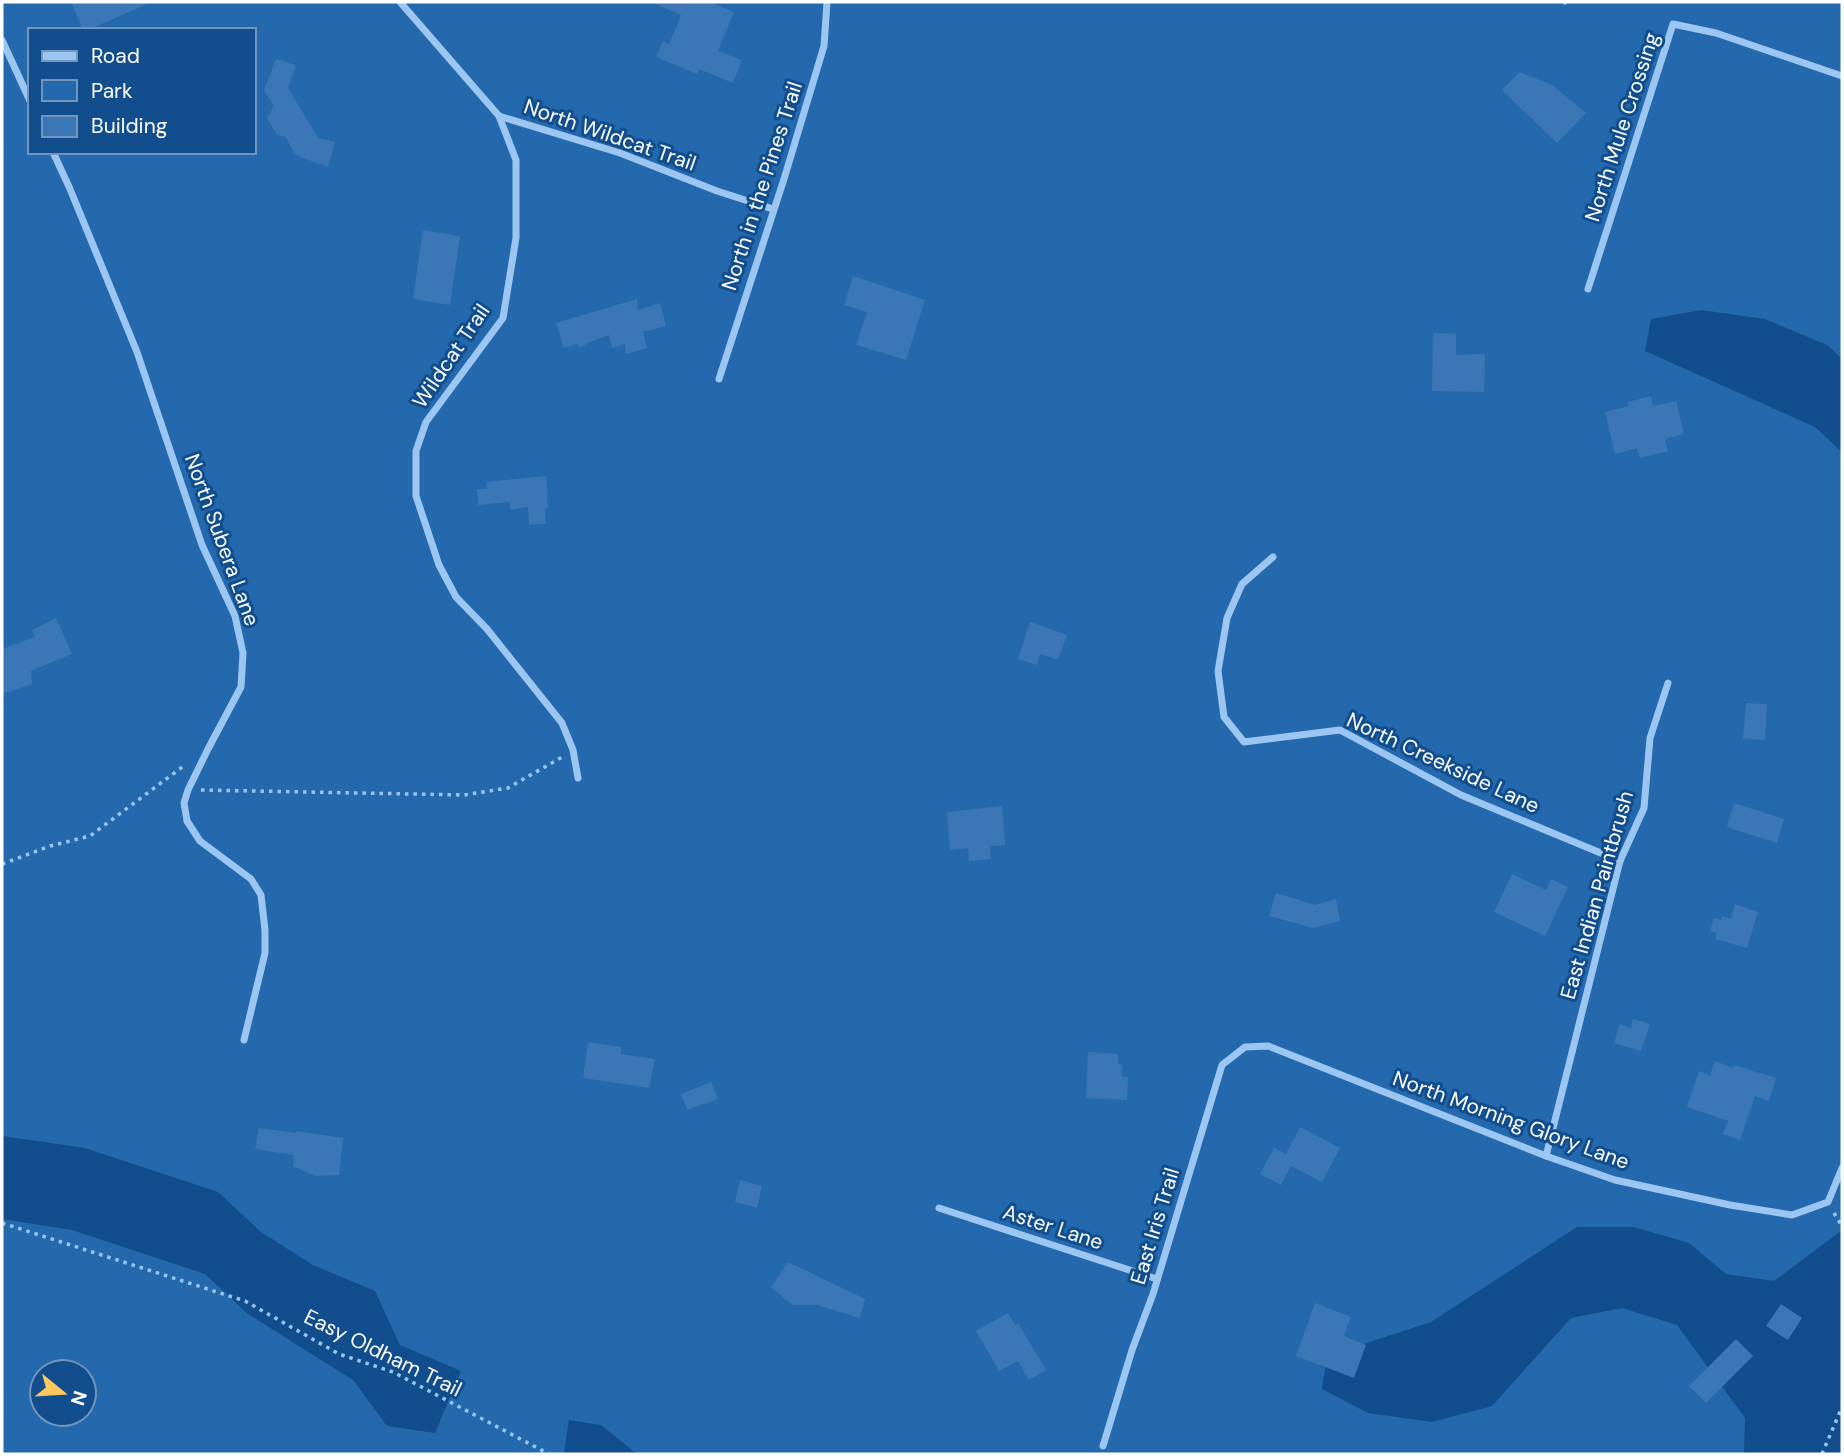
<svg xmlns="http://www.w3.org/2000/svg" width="1844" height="1456" viewBox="0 0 1844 1456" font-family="'DM Sans',sans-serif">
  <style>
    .green { fill: #2468ad; fill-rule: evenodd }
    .building { fill: #3b77b7 }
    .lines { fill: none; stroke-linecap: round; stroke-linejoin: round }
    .path { stroke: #9bc6f1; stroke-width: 3.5; stroke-dasharray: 3.5 5; stroke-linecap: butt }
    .street { stroke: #9bc6f1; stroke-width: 7 }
    .labels { text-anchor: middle; stroke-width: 6; stroke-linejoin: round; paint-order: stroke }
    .street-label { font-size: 21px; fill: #fff; stroke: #124e8d }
  </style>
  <rect width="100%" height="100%" fill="#124e8d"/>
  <!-- green -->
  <path class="green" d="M2,2H1842V359L1827,345L1765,319L1701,310L1651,319L1645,351L1815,427L1842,452V1230L1774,1281L1726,1274L1689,1243L1634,1227H1577L1431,1322L1327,1356L1322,1389L1368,1413L1432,1422L1492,1406L1571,1318L1622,1308L1677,1325L1745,1418L1744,1454H637L601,1425L569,1420L564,1452L565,1454H2V1219L72,1230L205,1274L248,1314L353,1380L387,1426L435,1433L461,1371L400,1345L375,1291L313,1265L261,1232L218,1192L85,1148L2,1136ZM30,30H254V152H30ZM42,1372H84V1414H42Z"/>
  <!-- building -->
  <g class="building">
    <path d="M71,2H152L88,30H83Z"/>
    <path d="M651,2H709L734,12L718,51L742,60L733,83L699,69L697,74L656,57L663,41L669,44L681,15Z"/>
    <path d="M276,59L296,65L288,88L318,138L335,142L328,167L295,155L286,137L277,135L267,118L274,106L264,90Z"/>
    <path d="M1519,72L1552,85L1586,113L1557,143L1502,90Z"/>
    <path d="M423,230L460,236L450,305L413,299Z"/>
    <path d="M853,276L925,300L906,360L856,345L867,312L844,305Z"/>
    <path d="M637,299L638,310L660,303L666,326L643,332L647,348L626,354L625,344L612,348L609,335L592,341L579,348L577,344L564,348L556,323Z"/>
    <path d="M1433,333L1456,334V355L1485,354L1484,392L1432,391Z"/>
    <path d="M1651,396L1653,406L1676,401L1684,434L1665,439L1668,451L1640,458L1637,448L1615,454L1605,412L1629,406L1628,402Z"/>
    <path d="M546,476L548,507L545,508L546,524L529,525L528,507L510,510V502L478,505L477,489H487L486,482Z"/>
    <path d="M56,618L72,654L31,671L32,684L2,694V649L35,637L32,630Z"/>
    <path d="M1030,622L1067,635L1058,660L1040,654L1037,665L1018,659Z"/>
    <path d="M1746,703L1767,704L1765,740L1743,739Z"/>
    <path d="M1734,803L1784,819L1777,843L1727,827Z"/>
    <path d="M1002,806L1005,845L990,846L991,859L969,861L968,848L950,850L947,812Z"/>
    <path d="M1512,874L1546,890L1551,879L1568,887L1545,936L1494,912Z"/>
    <path d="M1276,893L1315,905L1336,899L1340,921L1313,928L1269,916Z"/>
    <path d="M1735,904L1758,912L1747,948L1715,939L1717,933L1710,931L1714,918L1721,920L1722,916L1731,919Z"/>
    <path d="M1633,1019L1650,1024L1641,1051L1614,1043L1620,1024L1631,1028Z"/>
    <path d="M588,1042L621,1047V1054L655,1059L649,1088L583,1078Z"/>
    <path d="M1088,1052L1118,1054V1064L1122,1065V1077H1128L1127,1100L1086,1098Z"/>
    <path d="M1715,1061L1733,1068L1734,1065L1776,1078L1769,1101L1755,1096L1740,1140L1723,1134L1728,1121L1687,1107L1699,1071L1710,1075Z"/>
    <path d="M711,1082L718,1099L687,1110L681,1094Z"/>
    <path d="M1300,1127L1340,1148L1322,1182L1291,1166L1281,1185L1260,1174L1274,1148L1286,1154Z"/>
    <path d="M259,1128L296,1133L297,1131L343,1138L339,1175L315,1176L293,1166L294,1155L255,1149Z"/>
    <path d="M740,1180L762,1186L757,1208L735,1202Z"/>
    <path d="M788,1262L865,1299L860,1318L817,1305H792L771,1287Z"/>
    <path d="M1315,1303L1351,1317L1344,1336L1366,1345L1354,1378L1296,1356Z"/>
    <path d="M1781,1304L1802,1318L1788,1340L1766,1326Z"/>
    <path d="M1008,1313L1015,1325L1018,1323L1046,1370L1029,1380L1018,1361L999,1371L976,1331Z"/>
    <path d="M1736,1339L1753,1356L1706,1403L1689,1386Z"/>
  </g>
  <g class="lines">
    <!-- path -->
    <g class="path">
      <path d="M1563,2L1568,4"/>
      <path d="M201,790L464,795L508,788L562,757"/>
      <path d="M2,864L50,846L90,836L185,765"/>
      <path d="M1834,1213L1842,1226"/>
      <path d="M2,1223L245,1301L339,1354L393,1372L549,1454"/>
      <path d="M1822,1454L1842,1407"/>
    </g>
    <!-- street -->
    <g class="street">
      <path d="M400,2L499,116L620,153L717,191L773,209"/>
      <path d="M2,40L30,101"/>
      <path d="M499,116L516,160V238L503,318L426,422L416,451V496L439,565L456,597L487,629L562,723L573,750L578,778"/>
      <path d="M53,152L70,189L137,352L202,545L235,616L243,653L241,687L208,749L188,790L184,803L187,821L200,841L251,879L261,895L265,930V953L244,1040"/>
      <path d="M1588,289L1673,24L1716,33L1842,76"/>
      <path d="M719,379L784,179L824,46L827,2"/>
      <path d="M1273,557L1242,584L1227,618L1218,671L1224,717L1244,742L1340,730L1461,795L1620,861"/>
      <path d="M1546,1156L1620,861L1644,808L1650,738L1668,683"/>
      <path d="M939,1208L1157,1279"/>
      <path d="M1103,1446L1132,1350L1153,1294L1222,1065L1245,1047L1268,1046L1546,1156L1615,1180L1730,1205L1792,1215L1828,1202L1842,1168"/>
    </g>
  </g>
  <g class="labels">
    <!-- street labels -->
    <g class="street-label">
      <text transform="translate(1622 127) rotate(-72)" y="7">North Mule Crossing</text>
      <text transform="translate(610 135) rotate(19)" y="7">North Wildcat Trail</text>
      <text transform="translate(762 186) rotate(-72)" y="7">North in the Pines Trail</text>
      <text transform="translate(451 356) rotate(-56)" y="7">Wildcat Trail</text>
      <text transform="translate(222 540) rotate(70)" y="7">North Subera Lane</text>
      <text transform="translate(1443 763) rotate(25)" y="7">North Creekside Lane</text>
      <text transform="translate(1597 895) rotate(-74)" y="7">East Indian Paintbrush</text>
      <text transform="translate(1511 1120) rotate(20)" y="7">North Morning Glory Lane</text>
      <text transform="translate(1155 1226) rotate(-73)" y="7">East Iris Trail</text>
      <text transform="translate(1053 1227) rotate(18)" y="7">Aster Lane</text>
      <text transform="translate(383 1353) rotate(26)" y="7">Easy Oldham Trail</text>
    </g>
  </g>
  <!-- border -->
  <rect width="1844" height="1456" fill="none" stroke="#ffffff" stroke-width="7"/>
  <!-- legend -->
  <rect x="28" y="28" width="228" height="126" fill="#124e8d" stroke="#7195bb" stroke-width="2"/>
  <rect x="42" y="51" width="35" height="10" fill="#9bc6f1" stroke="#7195bb" stroke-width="2"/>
  <text x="91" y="63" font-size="21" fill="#ffffff">Road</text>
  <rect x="42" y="80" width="35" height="21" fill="#2468ad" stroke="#7195bb" stroke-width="2"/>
  <text x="91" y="98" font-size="21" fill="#ffffff">Park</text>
  <rect x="42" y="116" width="35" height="21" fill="#3b77b7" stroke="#7195bb" stroke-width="2"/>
  <text x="91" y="133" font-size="21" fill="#ffffff">Building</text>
  <!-- north arrow -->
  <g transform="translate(63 1393) rotate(108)"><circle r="33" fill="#124e8d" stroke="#7195bb" stroke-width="2"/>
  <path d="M0-5L12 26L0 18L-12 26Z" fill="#ffc85c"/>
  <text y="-10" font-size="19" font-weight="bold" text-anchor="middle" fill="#ffffff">N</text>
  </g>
</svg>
